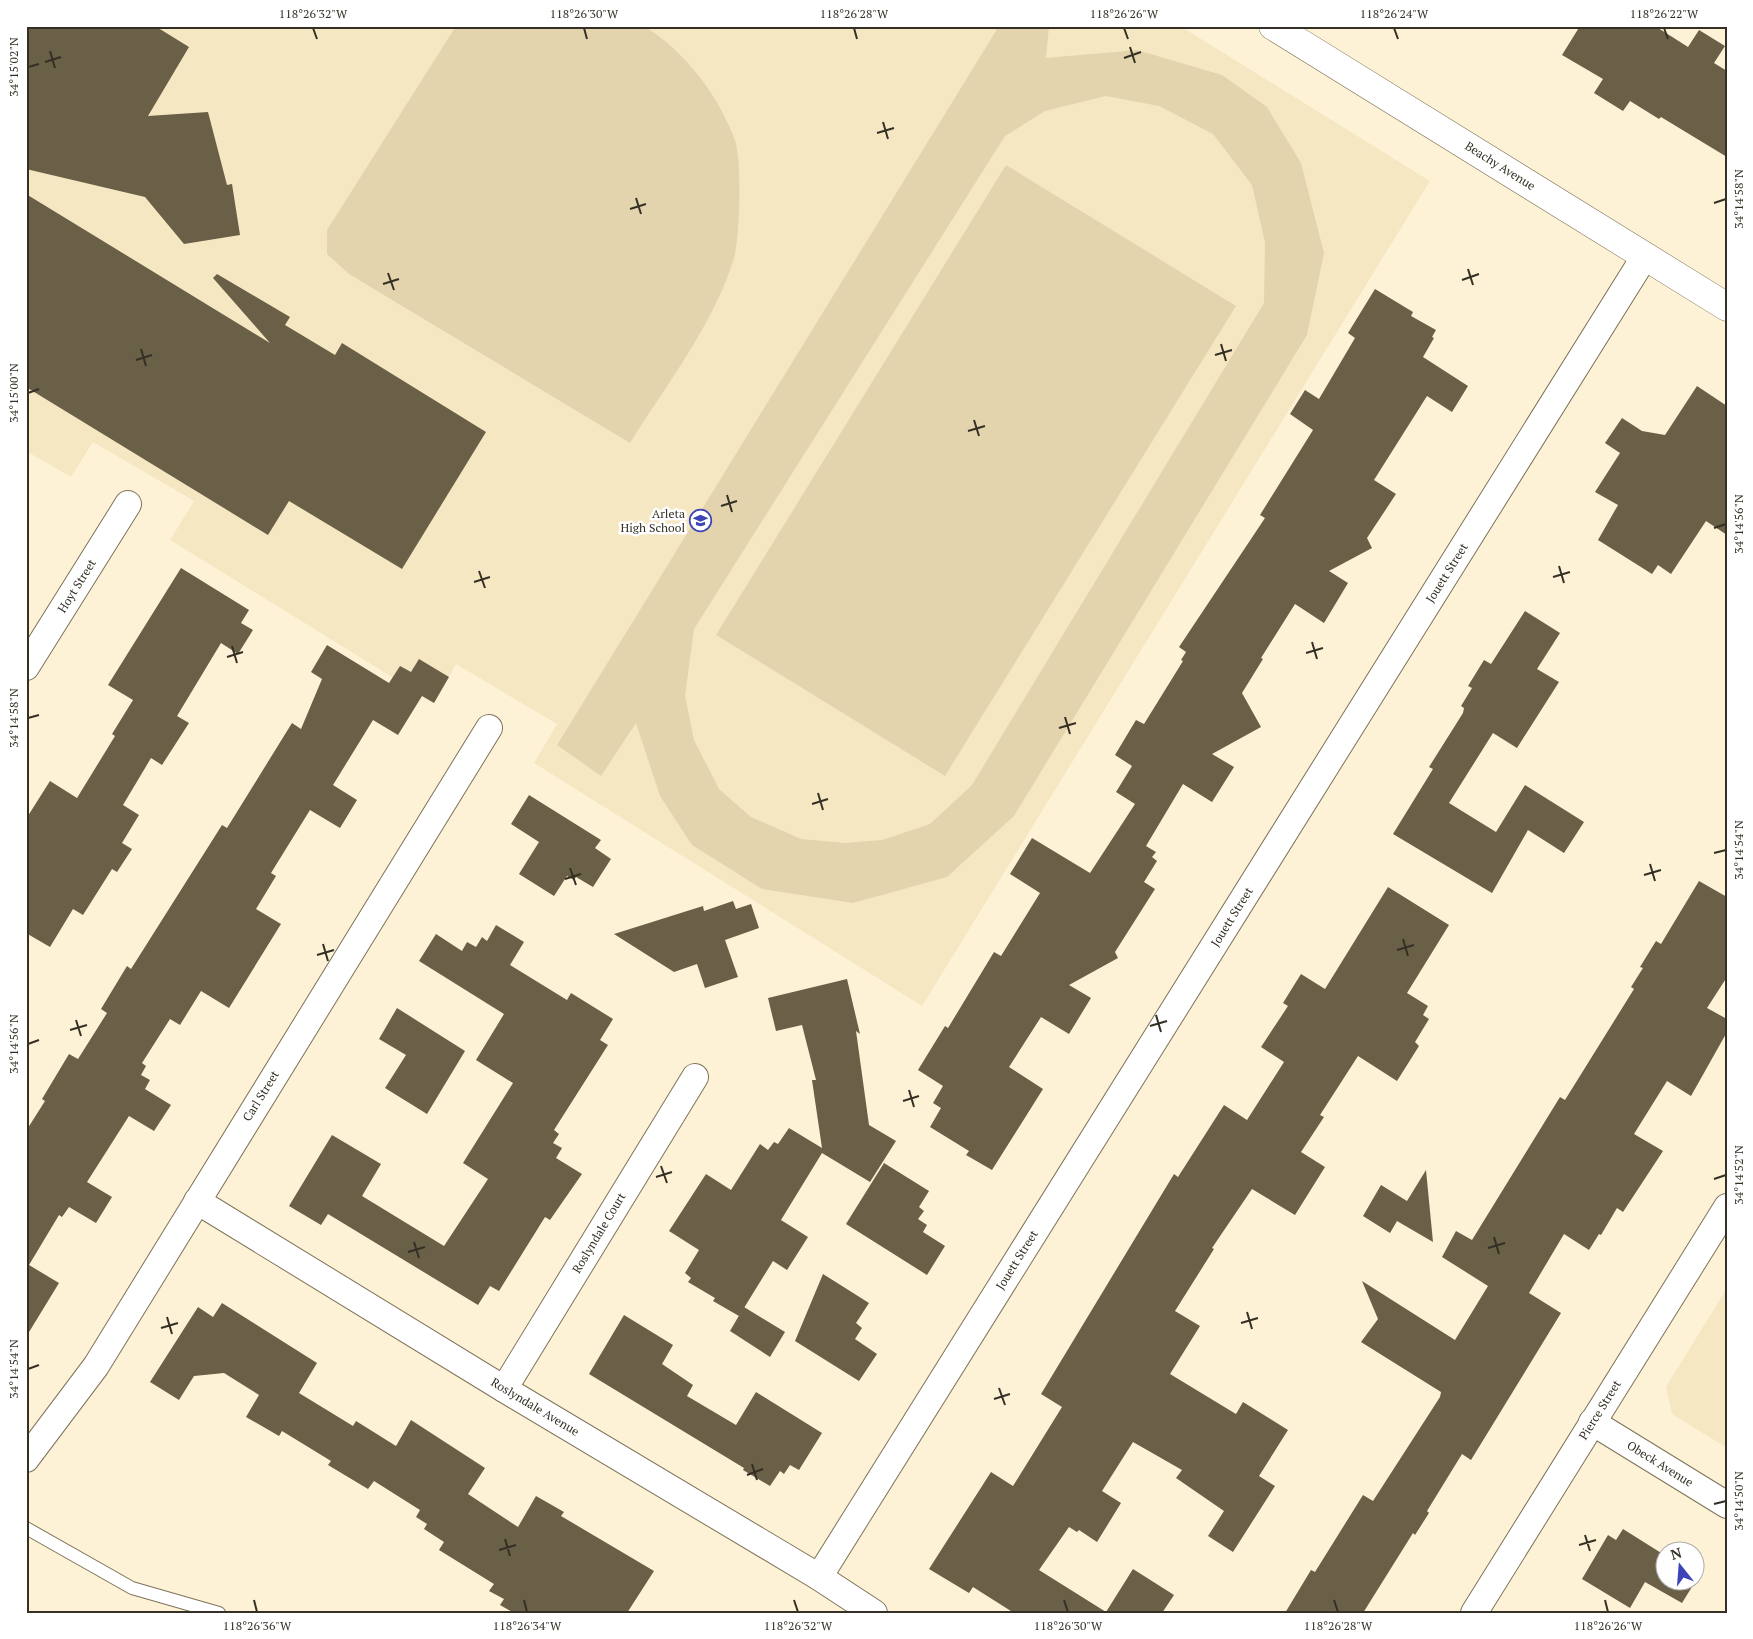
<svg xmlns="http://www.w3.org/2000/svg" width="1753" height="1639" viewBox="0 0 1753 1639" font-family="'PT Serif',serif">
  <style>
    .built { fill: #f6e7c3 }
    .green { fill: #e4d4ad; fill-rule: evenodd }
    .building { fill: #6a5f47 }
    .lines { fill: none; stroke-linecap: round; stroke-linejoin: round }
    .service-casing { stroke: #7e735a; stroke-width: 14 }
    .minor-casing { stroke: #7e735a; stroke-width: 28 }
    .tertiary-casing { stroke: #7e735a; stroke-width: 29 }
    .service { stroke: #fff; stroke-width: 12 }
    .minor { stroke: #fff; stroke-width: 26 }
    .tertiary { stroke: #fff; stroke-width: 28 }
    .ticks { fill: none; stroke: #343025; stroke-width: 2 }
    .labels { text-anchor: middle; stroke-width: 5; stroke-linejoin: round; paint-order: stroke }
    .street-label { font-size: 12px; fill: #343025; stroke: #fff }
    .poi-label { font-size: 12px; fill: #343025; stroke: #fff; text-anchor: end }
    .neatline { fill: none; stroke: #343025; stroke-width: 2 }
    .ticks-label { font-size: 12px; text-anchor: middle; fill: #343025 }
  </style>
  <rect width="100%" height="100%" fill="#fef2d6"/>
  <!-- built -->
  <g class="built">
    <path d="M26,26H1180L1430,181L922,1006L534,763L557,724L456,664L434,703L170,540L194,501L93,442L71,477L26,451Z"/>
    <path d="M1727,1288V1448L1672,1414L1666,1387Z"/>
  </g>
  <!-- green -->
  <g class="green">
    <path d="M456,26H644C686,52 718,95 735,140C742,161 740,236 734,258C715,322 665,387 630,443L349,274L327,254V230Z"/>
    <path d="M999,26H1049L1046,58L1137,50L1222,75L1267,107L1301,163L1324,253L1307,335L1014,816L947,877L853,903L762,889L692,845L660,796L636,723L601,776L557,745ZM1106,96L1159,106L1213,134L1252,185L1265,243L1264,303L972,785L930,824L882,840L845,843L801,839L751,817L719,789L694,740L685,696L694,629L1005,136L1045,111Z"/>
    <path d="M1006,165L1236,306L945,776L716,635Z"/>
  </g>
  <!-- building -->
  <g class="building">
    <path d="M26,26H155L189,47L148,116L208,112L227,185L232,184L240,235L184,244L145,197L26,169Z"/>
    <path d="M1580,26H1655L1688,47L1699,30L1725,46L1714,63L1727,71V157L1661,117L1659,119L1630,101L1623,111L1594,93L1603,79L1562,55Z"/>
    <path d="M26,194L270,343L213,278L217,274L290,317L285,325L335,355L342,343L486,432L402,569L289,501L268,535L26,387Z"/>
    <path d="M1375,289L1413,312L1411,316L1436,330L1432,337L1434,338L1423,357L1468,386L1452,412L1427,396L1374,480L1396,494L1367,538L1372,548L1329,571L1348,583L1324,623L1295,604L1261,658L1263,659L1242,693L1261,727L1212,754L1234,767L1212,802L1183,784L1146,846L1156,852L1152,857L1157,861L1144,882L1155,889L1115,952L1118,958L1069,985L1091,998L1069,1034L1041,1017L1009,1067L1043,1089L992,1170L966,1155L969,1151L930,1127L941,1108L933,1103L943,1086L918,1070L945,1026L948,1028L994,952L1001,956L1040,893L1010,874L1032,838L1090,873L1135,804L1116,792L1132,766L1115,755L1136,720L1144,724L1183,661L1181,660L1186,652L1179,647L1265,518L1260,515L1313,430L1290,414L1305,390L1319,399L1355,338L1348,333Z"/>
    <path d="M1697,386L1727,406V535L1706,521L1671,574L1658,565L1652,574L1598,540L1618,505L1595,492L1620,453L1605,443L1622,418L1642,431L1665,435Z"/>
    <path d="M181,568L249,610L241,623L253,630L238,654L221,643L177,716L189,723L162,765L151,758L123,805L139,815L122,843L132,849L117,872L112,869L83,915L73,909L50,947L26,933V819L50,781L77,798L115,736L112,734L133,700L108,685Z"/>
    <path d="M1525,611L1560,633L1537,669L1559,682L1517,748L1493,733L1449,803L1496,832L1525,785L1584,822L1564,853L1528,830L1492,893L1393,834L1433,769L1429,767L1463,713L1464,708L1461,706L1472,688L1468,686L1484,660L1491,664Z"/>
    <path d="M327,645L389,683L400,666L411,672L419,659L449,677L434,703L422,696L398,735L373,720L333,785L357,800L340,828L310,810L271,873L276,876L256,909L281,924L229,1008L201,991L180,1025L170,1019L142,1063L146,1066L141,1075L150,1080L145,1089L171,1105L154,1131L129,1116L87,1182L112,1197L96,1223L69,1207L62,1217L59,1215L29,1265L59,1283L26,1337V1131L45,1101L42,1099L69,1054L78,1059L107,1013L101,1009L127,966L131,969L222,825L227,828L292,723L301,729L322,679L311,672Z"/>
    <path d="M529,795L601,840L595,848L611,859L593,887L576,877L574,880L567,876L554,896L519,874L539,842L511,824Z"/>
    <path d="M1699,881L1727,897V977L1707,1008L1727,1019V1032L1691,1096L1667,1081L1634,1134L1663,1151L1623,1212L1617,1208L1601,1235L1599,1234L1589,1250L1564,1234L1529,1293L1561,1313L1471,1460L1462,1454L1427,1511L1429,1513L1415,1535L1413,1533L1363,1613H1285L1311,1570L1315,1572L1363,1495L1373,1501L1440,1397L1441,1392L1361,1342L1378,1319L1362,1281L1455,1340L1488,1286L1442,1257L1456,1231L1472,1240L1560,1097L1565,1100L1634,989L1631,987L1643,968L1640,967L1656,941L1661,944Z"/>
    <path d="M1388,887L1449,925L1407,993L1428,1006L1423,1015L1429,1019L1415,1042L1419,1046L1397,1081L1358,1056L1320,1115L1324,1117L1301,1152L1325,1167L1295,1215L1252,1189L1212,1248L1214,1249L1175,1311L1200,1326L1170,1374L1236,1414L1243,1402L1288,1430L1259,1476L1275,1486L1233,1552L1208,1536L1224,1511L1176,1478L1182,1470L1133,1442L1102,1491L1121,1503L1097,1542L1079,1530L1077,1532L1069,1527L1039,1570L1106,1612L1133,1569L1174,1595L1162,1613H1014L973,1587L969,1593L929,1569L991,1472L1013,1486L1062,1407L1041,1394L1174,1174L1178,1177L1224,1105L1247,1120L1284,1062L1261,1047L1288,1006L1283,1003L1301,974L1325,989Z"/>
    <path d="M733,901L736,909L751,904L759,928L725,940L738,977L705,988L697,964L674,972L614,934L703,906L704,911Z"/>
    <path d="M496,925L524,942L510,965L567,1000L571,993L613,1019L600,1040L608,1045L554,1130L559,1134L553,1143L562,1148L556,1158L582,1174L550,1220L545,1217L499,1291L490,1286L478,1305L328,1214L321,1225L289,1206L332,1135L381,1164L362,1196L444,1246L488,1179L463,1163L513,1083L476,1060L504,1014L419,961L436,934L462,951L467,942L476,947L482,937L487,941Z"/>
    <path d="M847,979L860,1034L856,1031L869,1125L896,1141L870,1182L822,1153L781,1220L808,1237L787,1270L773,1261L739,1316L713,1301L715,1298L688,1282L691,1278L685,1273L699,1250L669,1231L706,1174L731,1190L760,1144L768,1150L774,1142L778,1144L789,1128L822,1148L812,1080H816L802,1025L776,1031L768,998Z"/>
    <path d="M397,1008L465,1051L427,1114L385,1088L406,1055L379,1039Z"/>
    <path d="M884,1163L929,1191L919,1207L924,1211L918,1219L927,1225L923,1232L945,1246L927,1275L846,1224Z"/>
    <path d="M1426,1170L1433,1242L1397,1221L1390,1233L1363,1216L1381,1185L1407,1201Z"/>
    <path d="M823,1274L869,1303L856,1323L862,1328L855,1339L877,1354L859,1381L795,1341Z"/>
    <path d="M222,1303L317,1363L299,1393L353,1426L356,1421L396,1446L411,1420L485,1468L468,1494L518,1527L536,1496L564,1512L561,1516L654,1571L627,1613H514L500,1605L504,1599L489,1591L494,1584L439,1550L444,1542L424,1529L427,1524L416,1517L420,1510L374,1481L368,1489L328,1465L331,1461L282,1431L279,1436L246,1417L259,1395L224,1373L194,1376L179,1400L150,1382L198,1307L213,1317Z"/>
    <path d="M744,1307L785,1332L770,1357L730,1331Z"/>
    <path d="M624,1315L673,1345L662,1364L693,1385L687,1396L736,1425L756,1392L822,1433L799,1470L790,1465L784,1474L780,1471L770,1486L743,1470L744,1468L589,1374Z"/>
    <path d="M1623,1529L1666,1556V1582H1695L1682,1603L1645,1582L1630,1608L1582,1579L1608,1535L1616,1540Z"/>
  </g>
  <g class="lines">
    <defs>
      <path id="service" d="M26,1528L132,1588L219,1613"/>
      <g id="minor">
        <path d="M26,667L128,504"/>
        <path d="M197,1201L504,1389L819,1577L874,1613"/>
        <path d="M504,1389L695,1077"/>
        <path d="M1592,1422L1727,1505"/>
        <path d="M26,1459L96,1366L489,728"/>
        <path d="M819,1577L1645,256"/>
        <path d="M1474,1613L1727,1207"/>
      </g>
      <path id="tertiary" d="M1273,26L1727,307"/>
    </defs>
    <!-- service casing -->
    <use href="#service" class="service-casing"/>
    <!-- minor casing -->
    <use href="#minor" class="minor-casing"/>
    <!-- tertiary casing -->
    <use href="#tertiary" class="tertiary-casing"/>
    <!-- service -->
    <use href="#service" class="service"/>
    <!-- minor -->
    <use href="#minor" class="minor"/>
    <!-- tertiary -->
    <use href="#tertiary" class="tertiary"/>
  </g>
  <!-- ticks -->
  <path class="ticks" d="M313,28L317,39M584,28L587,39M854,28L857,39M1124,28L1128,39M1394,28L1398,39M1664,28L1668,39M1130,47L1135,63M50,51L55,68M1124,58L1141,52M45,62L61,57M28,67L39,64M883,122L888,139M877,133L894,128M636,198L641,214M1714,203L1726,199M630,209L646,204M1468,269L1473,285M388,273L394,290M1462,280L1479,274M383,284L399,279M1221,344L1226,361M141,349L146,366M1215,355L1232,350M136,360L152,355M28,393L39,389M974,420L979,436M968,431L985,426M727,495L732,512M721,506L737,501M1714,528L1726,524M1559,566L1564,583M479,571L485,588M1553,577L1570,572M474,582L490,577M1312,642L1317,659M232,646L237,663M1306,653L1323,648M227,657L243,652M1065,717L1070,734M28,718L39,715M1059,728L1076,723M818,793L823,810M812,804L828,799M1714,853L1726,850M1650,864L1655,881M570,868L576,885M1644,875L1661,870M565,879L581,874M1403,939L1408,956M323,944L328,961M1397,950L1414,945M317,955L334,950M1156,1015L1161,1032M76,1020L81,1036M1150,1026L1167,1021M70,1030L87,1025M28,1044L39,1040M909,1090L914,1107M903,1101L919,1096M661,1166L667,1183M656,1177L672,1172M1714,1179L1726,1175M1494,1237L1499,1254M414,1242L419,1258M1488,1248L1505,1243M408,1252L425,1247M1247,1312L1252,1329M167,1317L172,1334M1241,1323L1258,1318M161,1328L178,1323M28,1369L39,1365M999,1388L1005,1405M994,1399L1010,1394M752,1464L757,1480M747,1475L763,1469M1714,1504L1726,1501M1585,1535L1590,1551M505,1539L510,1556M1579,1545L1596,1540M499,1550L516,1545M254,1600L257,1612M524,1600L527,1612M794,1600L798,1612M1064,1600L1068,1612M1334,1600L1338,1612M1605,1600L1608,1612"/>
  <!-- icons -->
  <defs>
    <symbol id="school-ring" viewBox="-11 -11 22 22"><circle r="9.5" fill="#fff" stroke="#3d44b8" stroke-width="1.5"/><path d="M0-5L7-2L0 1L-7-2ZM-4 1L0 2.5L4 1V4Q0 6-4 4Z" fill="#3d44b8"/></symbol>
  </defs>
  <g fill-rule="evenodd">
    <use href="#school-ring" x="688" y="508" width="25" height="25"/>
  </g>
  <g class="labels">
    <!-- street labels -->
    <g class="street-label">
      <text transform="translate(1500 166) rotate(32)" y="4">Beachy Avenue</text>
      <text transform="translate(1447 573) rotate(-58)" y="4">Jouett Street</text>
      <text transform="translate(77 586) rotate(-58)" y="4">Hoyt Street</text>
      <text transform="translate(1232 917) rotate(-58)" y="4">Jouett Street</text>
      <text transform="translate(261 1096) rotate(-58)" y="4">Carl Street</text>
      <text transform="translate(599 1233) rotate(-59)" y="4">Roslyndale Court</text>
      <text transform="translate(1017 1260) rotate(-58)" y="4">Jouett Street</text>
      <text transform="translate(535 1407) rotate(31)" y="4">Roslyndale Avenue</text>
      <text transform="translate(1600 1410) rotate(-58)" y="4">Pierce Street</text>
      <text transform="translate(1660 1464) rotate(32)" y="4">Obeck Avenue</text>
    </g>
    <!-- poi labels -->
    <g class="poi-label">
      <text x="685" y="518">Arleta<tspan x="685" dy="14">High School</tspan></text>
    </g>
  </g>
  <!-- border -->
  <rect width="1753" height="1639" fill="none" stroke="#ffffff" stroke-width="55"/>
  <!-- north arrow -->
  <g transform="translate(1680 1566) rotate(343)"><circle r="24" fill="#ffffff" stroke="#aeaca8"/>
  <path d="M0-4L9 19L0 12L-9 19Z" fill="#3d44b8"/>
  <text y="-8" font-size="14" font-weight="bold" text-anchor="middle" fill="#343025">N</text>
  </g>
  <rect x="28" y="28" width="1698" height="1584" class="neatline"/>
  <g class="ticks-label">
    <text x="313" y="18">118°26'32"W</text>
    <text x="584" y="18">118°26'30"W</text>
    <text x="854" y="18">118°26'28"W</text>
    <text x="1124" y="18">118°26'26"W</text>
    <text x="1394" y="18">118°26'24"W</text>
    <text x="1664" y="18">118°26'22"W</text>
    <text transform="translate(14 67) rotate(-90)" y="4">34°15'02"N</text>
    <text transform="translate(1739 199) rotate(-90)" y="4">34°14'58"N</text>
    <text transform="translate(14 393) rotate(-90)" y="4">34°15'00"N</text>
    <text transform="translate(1739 524) rotate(-90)" y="4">34°14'56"N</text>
    <text transform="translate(14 718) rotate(-90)" y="4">34°14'58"N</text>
    <text transform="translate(1739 850) rotate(-90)" y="4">34°14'54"N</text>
    <text transform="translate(14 1044) rotate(-90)" y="4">34°14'56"N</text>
    <text transform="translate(1739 1175) rotate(-90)" y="4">34°14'52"N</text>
    <text transform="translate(14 1369) rotate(-90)" y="4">34°14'54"N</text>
    <text transform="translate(1739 1501) rotate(-90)" y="4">34°14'50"N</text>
    <text x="257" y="1630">118°26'36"W</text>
    <text x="527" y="1630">118°26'34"W</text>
    <text x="798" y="1630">118°26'32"W</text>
    <text x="1068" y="1630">118°26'30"W</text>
    <text x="1338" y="1630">118°26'28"W</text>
    <text x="1608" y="1630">118°26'26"W</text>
  </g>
</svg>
